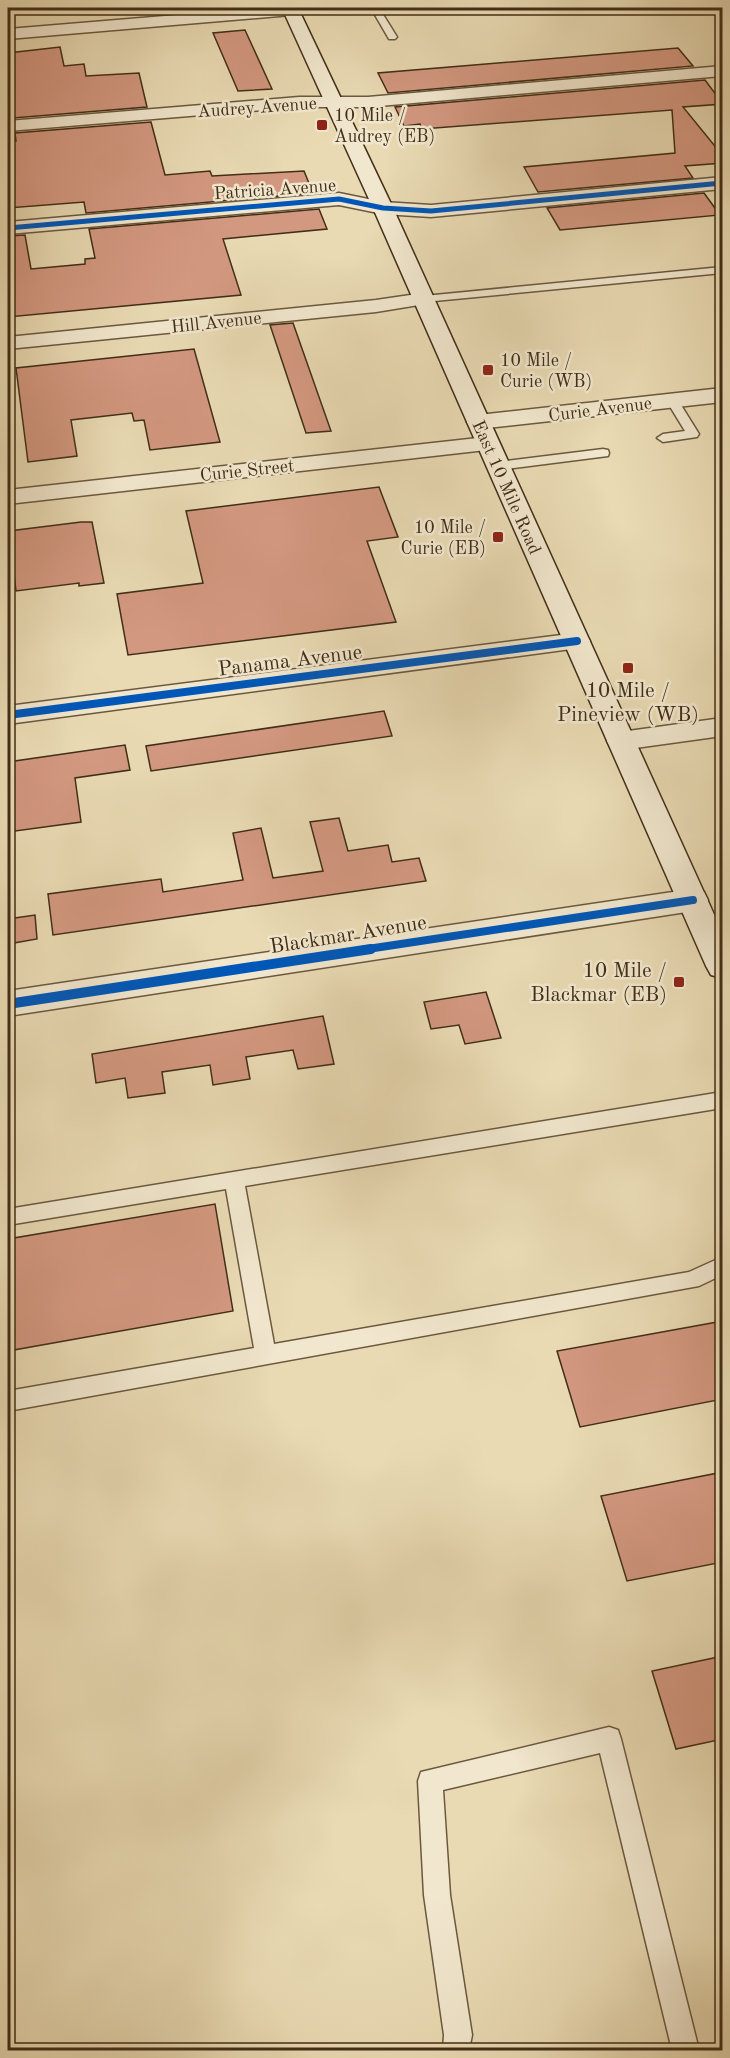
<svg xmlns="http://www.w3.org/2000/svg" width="730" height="2058" viewBox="0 0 730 2058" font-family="'Old Standard TT',serif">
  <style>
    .building { fill: #d39880; stroke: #412e17; stroke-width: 1.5 }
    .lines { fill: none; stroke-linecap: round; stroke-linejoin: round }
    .service-casing { stroke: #6b593e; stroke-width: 3 }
    .minor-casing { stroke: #6b593e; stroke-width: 3 }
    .secondary-casing { stroke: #412e17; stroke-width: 3 }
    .service { fill: #f1e7ce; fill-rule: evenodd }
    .minor { fill: #f1e7ce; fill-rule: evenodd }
    .secondary { fill: #f1e7ce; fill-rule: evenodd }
    .cycleway-far2-casing { stroke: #f1e7ce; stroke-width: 8 }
    .cycleway-far1-casing { stroke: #f1e7ce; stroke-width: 10 }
    .cycleway-casing { stroke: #f1e7ce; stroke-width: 14 }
    .cycleway-far2 { stroke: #0057b8; stroke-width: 5 }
    .cycleway-far1 { stroke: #0057b8; stroke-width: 8 }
    .cycleway { stroke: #0057b8; stroke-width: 10 }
    .poi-dot { fill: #8f2418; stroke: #f1e7ce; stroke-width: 2 }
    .labels { text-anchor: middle; stroke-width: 5; stroke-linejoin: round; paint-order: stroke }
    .far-street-label { font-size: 18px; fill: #412e17; stroke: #f1e7ce }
    .far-poi-label { font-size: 18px; fill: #412e17; stroke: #f1e7ce; text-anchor: start }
    .street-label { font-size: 21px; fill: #412e17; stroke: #f1e7ce }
    .poi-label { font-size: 21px; fill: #412e17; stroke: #f1e7ce }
  </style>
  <rect width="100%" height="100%" fill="#e9dab3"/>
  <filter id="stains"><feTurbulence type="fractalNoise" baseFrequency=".00333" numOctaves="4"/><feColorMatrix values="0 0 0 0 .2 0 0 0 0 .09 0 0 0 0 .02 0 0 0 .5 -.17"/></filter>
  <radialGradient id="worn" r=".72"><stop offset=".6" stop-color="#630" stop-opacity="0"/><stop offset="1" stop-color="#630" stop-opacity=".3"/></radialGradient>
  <!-- building -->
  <g class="building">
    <path d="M245,30L272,89L238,91L213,33Z"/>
    <path d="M60,47L64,66L84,64L86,76L139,73L147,107L13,118L8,53Z"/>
    <path d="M678,48L693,66L388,93L378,73Z"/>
    <path d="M705,80L723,104L683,107L723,156V163L685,166L693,178L538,192L524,167L675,153L672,110L422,129L420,124L404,126L395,107Z"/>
    <path d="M151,122L165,175L210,171L212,176L304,171L313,193L86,213L84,202L8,208V142L16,141L15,133Z"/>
    <path d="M704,193L720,215L560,230L547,208Z"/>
    <path d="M319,209L327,229L223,239L241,295L8,317V236L25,235L31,269L85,264V259L95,258L89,229Z"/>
    <path d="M293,323L331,431L306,433L270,325Z"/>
    <path d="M194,349L220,442L150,450L144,420L134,421L132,413L71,420L77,456L28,462L16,368Z"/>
    <path d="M379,487L398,537L367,541L396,622L128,655L117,594L203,583L186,511Z"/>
    <path d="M81,522H92L104,583L79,586V583L16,591L9,531Z"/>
    <path d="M384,711L392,736L151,771L146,746Z"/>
    <path d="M125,745L130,770L75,778L81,822L8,832V762Z"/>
    <path d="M339,818L348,851L388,845L392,862L419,858L426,881L53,935L48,894L161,879L163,892L243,880L233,833L261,828L273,878L323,871L310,822Z"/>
    <path d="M35,915L37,939L8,944V919Z"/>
    <path d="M486,992L501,1038L465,1044L459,1025L431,1029L424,1002Z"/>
    <path d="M323,1016L334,1064L298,1069L293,1050L246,1057L250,1079L213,1085L210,1065L162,1072L165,1093L128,1098L125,1078L96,1083L92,1054Z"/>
    <path d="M215,1204L233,1311L8,1351V1239Z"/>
    <path d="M723,1321V1399L580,1427L557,1351Z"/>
    <path d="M723,1472V1562L627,1581L601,1496Z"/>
    <path d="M723,1656V1739L676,1749L652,1671Z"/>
  </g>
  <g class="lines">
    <defs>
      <g id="service">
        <path d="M371,8H379L397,37L395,39H389Z"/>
        <path d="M722,267V273L424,302L418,299L424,296Z"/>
        <path d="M672,396L676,397L699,434L697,437L663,442L657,438L663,434L685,431L666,400Z"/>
        <path d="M603,449L608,450L609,453L608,456L498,470L492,466L498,462Z"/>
        <path d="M722,1092V1108L245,1186L274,1344L689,1272L722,1257V1275L699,1286L8,1411V1391L254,1348L226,1189L8,1225V1209Z"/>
        <path d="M609,1727L618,1730L621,1739L699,2050H672L600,1753L443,1790L450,1895L472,2035L469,2050H443L444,2035L424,1895L418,1781L421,1772Z"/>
      </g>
      <g id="minor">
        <path d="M263,8H297L299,10L291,15L8,39V29Z"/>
        <path d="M722,66V76L368,107H299L8,131V121L299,97H368Z"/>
        <path d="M722,177V189L431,217L383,214L339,205L8,234V222L339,193L383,202L431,205Z"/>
        <path d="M424,293L431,295L434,299L431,303L376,312L8,349V337L376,300Z"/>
        <path d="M722,388V402L478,429L470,427L467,422L470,417L478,415Z"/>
        <path d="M487,437L495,439L499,444L495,449L8,504V490Z"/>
        <path d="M577,633L586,635L590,641L586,647L8,724V706Z"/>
        <path d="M722,718V736L621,750L611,748L607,741L611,734L621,732Z"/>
        <path d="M693,889L704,892L708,900L704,908L693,911L8,1016V991Z"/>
      </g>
      <path id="secondary" d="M282,8H298L393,208L722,932V978L711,975L706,966L373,208Z"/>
    </defs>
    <!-- service casing -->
    <use href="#service" class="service-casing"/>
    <!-- minor casing -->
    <use href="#minor" class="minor-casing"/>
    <!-- secondary casing -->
    <use href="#secondary" class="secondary-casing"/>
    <!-- service -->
    <use href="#service" class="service"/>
    <!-- minor -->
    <use href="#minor" class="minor"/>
    <!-- secondary -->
    <use href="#secondary" class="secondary"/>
    <defs>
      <path id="cycleway-far2" d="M8,228L339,199L383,208L431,211L722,183"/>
      <g id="cycleway-far1">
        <path d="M8,715L577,641"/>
        <path d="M361,950L693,900"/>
      </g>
      <path id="cycleway" d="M8,1004L371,949"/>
    </defs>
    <!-- cycleway-far2 casing -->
    <use href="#cycleway-far2" class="cycleway-far2-casing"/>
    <!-- cycleway-far1 casing -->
    <use href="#cycleway-far1" class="cycleway-far1-casing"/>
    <!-- cycleway casing -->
    <use href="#cycleway" class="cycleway-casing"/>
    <!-- cycleway-far2 -->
    <use href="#cycleway-far2" class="cycleway-far2"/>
    <!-- cycleway-far1 -->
    <use href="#cycleway-far1" class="cycleway-far1"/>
    <!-- cycleway -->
    <use href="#cycleway" class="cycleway"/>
  </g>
  <!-- markers -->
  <g class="poi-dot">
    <rect x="316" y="119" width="12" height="12" rx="3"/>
    <rect x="482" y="364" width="12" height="12" rx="3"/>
    <rect x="492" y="531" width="12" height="12" rx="3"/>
    <rect x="622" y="662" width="12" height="12" rx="3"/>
    <rect x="673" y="976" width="12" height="12" rx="3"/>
  </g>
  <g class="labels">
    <!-- far-street labels -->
    <g class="far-street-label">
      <text transform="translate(257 107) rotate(-4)" y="6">Audrey Avenue</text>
      <text transform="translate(275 189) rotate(-4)" y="6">Patricia Avenue</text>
      <text transform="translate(216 322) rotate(-6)" y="6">Hill Avenue</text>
      <text transform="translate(600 409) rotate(-7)" y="6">Curie Avenue</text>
      <text transform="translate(247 470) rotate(-6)" y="6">Curie Street</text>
      <text transform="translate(507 487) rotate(66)" y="6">East 10 Mile Road</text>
    </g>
    <!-- far-poi labels -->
    <g class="far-poi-label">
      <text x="334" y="121">10 Mile /<tspan x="334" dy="21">Audrey (EB)</tspan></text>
      <text x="500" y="366">10 Mile /<tspan x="500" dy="21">Curie (WB)</tspan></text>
      <text x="486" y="533" text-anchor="end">10 Mile /<tspan x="486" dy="21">Curie (EB)</tspan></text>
    </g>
    <!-- street labels -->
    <g class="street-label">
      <text transform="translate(290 660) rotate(-7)" y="7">Panama Avenue</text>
      <text transform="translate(348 934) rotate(-9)" y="7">Blackmar Avenue</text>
    </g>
    <!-- poi labels -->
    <g class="poi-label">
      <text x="628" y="697">10 Mile /<tspan x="628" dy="24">Pineview (WB)</tspan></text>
      <text x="667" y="977" text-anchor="end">10 Mile /<tspan x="667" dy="24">Blackmar (EB)</tspan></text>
    </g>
  </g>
  <!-- margin -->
  <rect width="730" height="2058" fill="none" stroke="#e9dab3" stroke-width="30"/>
  <rect x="9" y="9" width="712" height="2040" fill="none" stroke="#412e17" stroke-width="3"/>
  <rect x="15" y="15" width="700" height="2028" fill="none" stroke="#412e17" stroke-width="1.5"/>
  <rect width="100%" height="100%" filter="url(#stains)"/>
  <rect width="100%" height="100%" fill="url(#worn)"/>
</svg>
